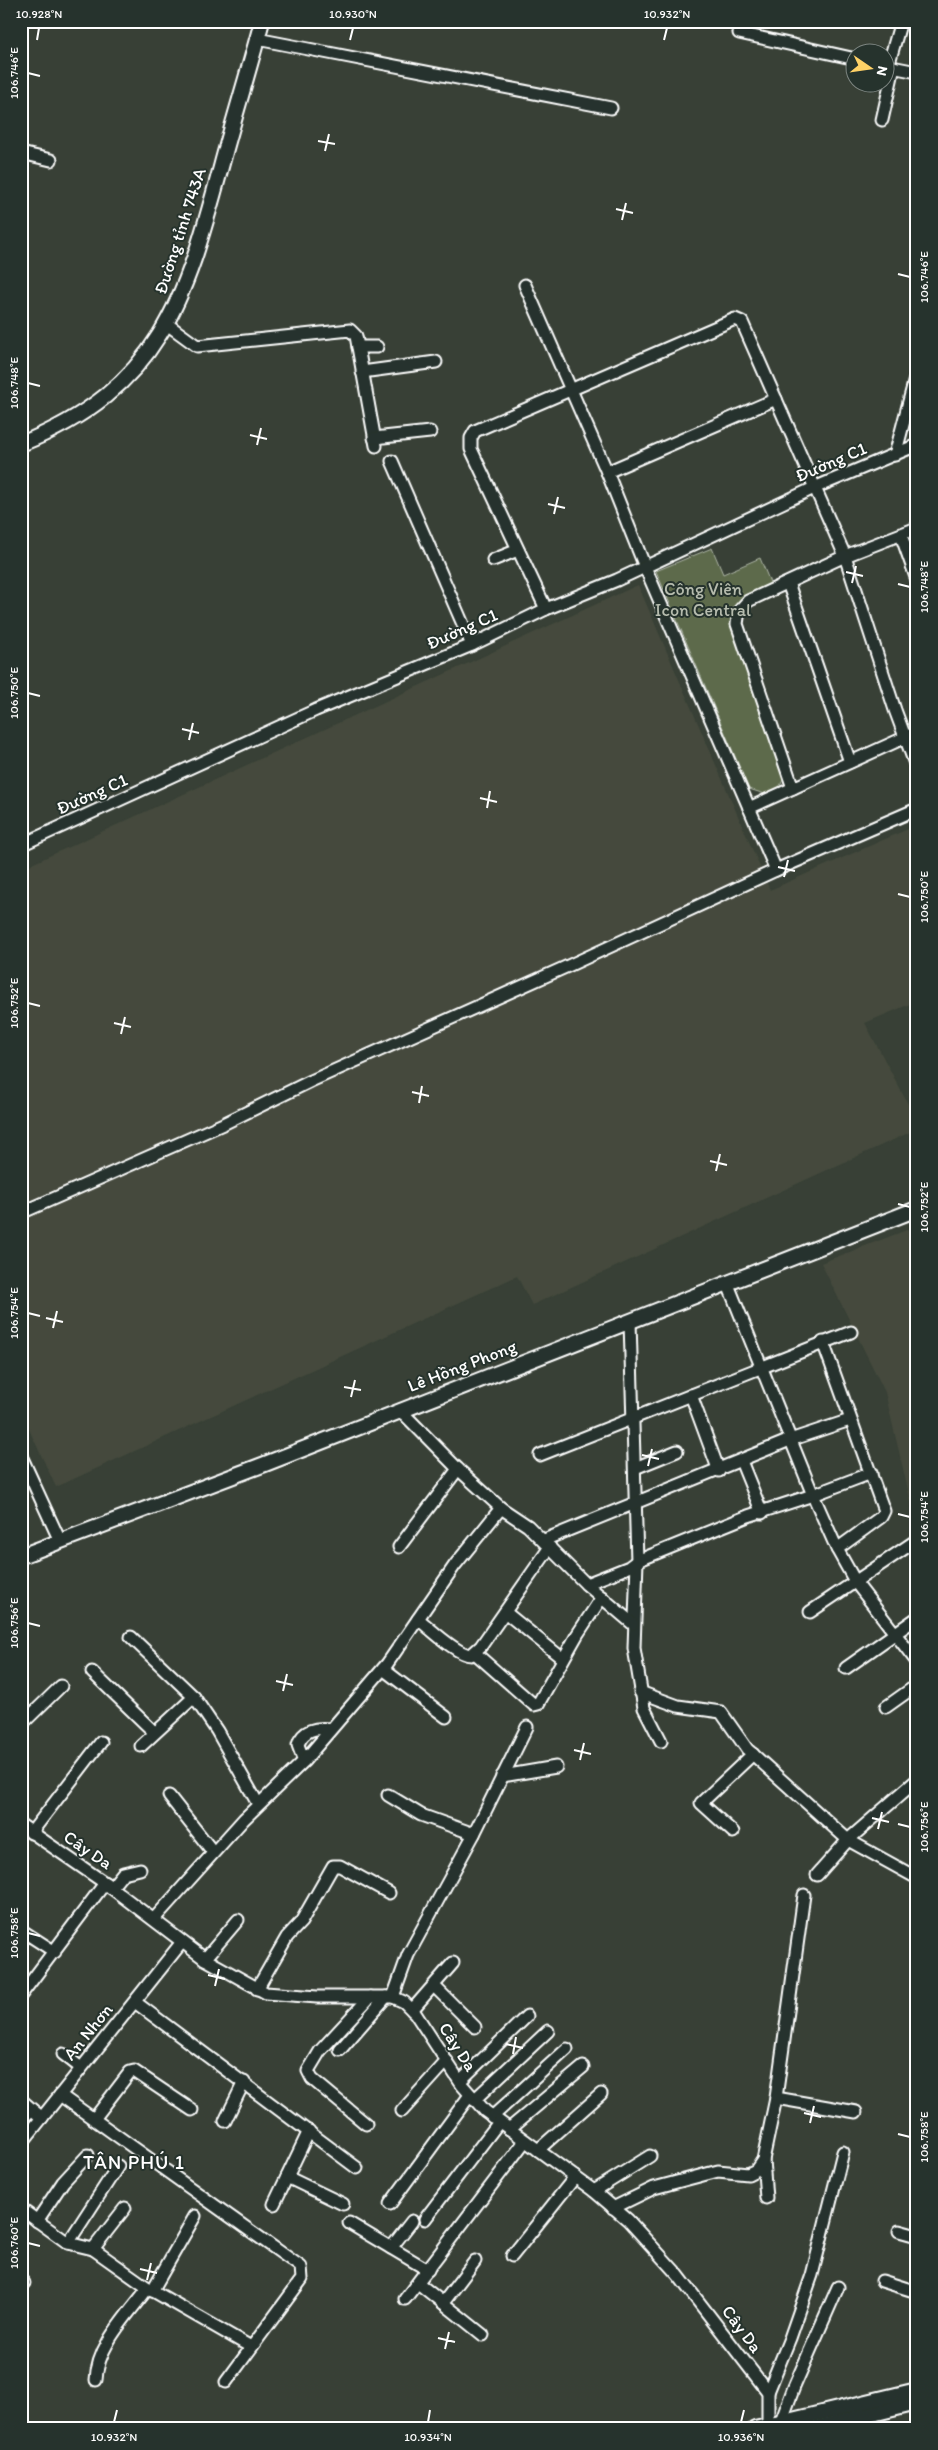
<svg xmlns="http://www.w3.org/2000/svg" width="938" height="2450" viewBox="0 0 938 2450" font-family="Itim,sans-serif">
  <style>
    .built { fill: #454a3d }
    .green { fill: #5d6b4c; stroke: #aeb5a6 }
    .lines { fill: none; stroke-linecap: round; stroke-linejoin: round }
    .minor-casing { stroke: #fff; stroke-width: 15 }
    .major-casing { stroke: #fff; stroke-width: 18 }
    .minor { stroke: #26332d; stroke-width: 11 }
    .major { stroke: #26332d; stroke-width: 14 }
    .ticks { fill: none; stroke: #fff; stroke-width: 2 }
    .labels { text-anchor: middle; stroke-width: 4; stroke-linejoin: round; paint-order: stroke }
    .street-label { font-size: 18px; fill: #fff; stroke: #26332d }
    .park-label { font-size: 18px; fill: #b6bcae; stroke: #26332d }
    .quarter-label { font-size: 20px; letter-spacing: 1px; fill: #fff; stroke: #26332d }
    .neatline { fill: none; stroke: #fff; stroke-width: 2 }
    .ticks-label { font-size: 12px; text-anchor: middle; fill: #fff }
  </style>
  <rect width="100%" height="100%" fill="#384036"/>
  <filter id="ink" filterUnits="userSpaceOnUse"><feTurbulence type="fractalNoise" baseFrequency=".02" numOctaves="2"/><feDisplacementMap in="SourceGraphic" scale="10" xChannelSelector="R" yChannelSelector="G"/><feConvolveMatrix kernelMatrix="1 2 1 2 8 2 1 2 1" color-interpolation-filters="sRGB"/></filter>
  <g filter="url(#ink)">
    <!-- built -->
    <g class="built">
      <path d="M638,585L770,890L917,825V1001L865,1023L917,1121V1129L532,1305L517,1276L56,1487L21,1412V869Z"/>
      <path d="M917,1226V1528L885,1392L821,1263Z"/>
    </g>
    <!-- green -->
    <path class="green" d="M712,548L723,574L760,558L771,585C747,595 734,596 731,625L784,778L779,788L765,794L749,789L656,571Z"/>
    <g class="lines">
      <defs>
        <g id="minor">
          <path d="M739,33L856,59"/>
          <path d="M257,39L611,108"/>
          <path d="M887,66L917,72"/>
          <path d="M888,66L901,21"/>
          <path d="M882,120L894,67"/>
          <path d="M21,153L51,160"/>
          <path d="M525,285L607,472L645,567L776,870"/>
          <path d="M167,324L197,346L350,330L356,336L376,446"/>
          <path d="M358,347H377"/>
          <path d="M362,372L436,362"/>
          <path d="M374,438L430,432"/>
          <path d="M895,455L917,371"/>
          <path d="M392,461L472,645"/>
          <path d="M607,472L776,399"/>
          <path d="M901,535L917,580"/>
          <path d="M493,560L518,550"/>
          <path d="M788,583L850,762"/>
          <path d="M546,609L471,449V438L475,431L735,319L742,322L845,556L917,528"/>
          <path d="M793,788L737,624L739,611L748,601L845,556L895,710L917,769"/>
          <path d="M749,808L917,732"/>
          <path d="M21,845L316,710L472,645L546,609L617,580L814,488L917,445"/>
          <path d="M21,1213L223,1124L311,1081L568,966L776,870L917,809"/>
          <path d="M727,1282L813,1495L837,1549L856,1583L917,1662"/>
          <path d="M630,1321L637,1561L634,1648L644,1708L661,1741"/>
          <path d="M823,1342L884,1511L881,1517L837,1549"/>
          <path d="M691,1395L719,1471"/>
          <path d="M400,1410L458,1469L501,1508L528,1526L586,1584L633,1624"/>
          <path d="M540,1455L851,1332"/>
          <path d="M21,1456L60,1541"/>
          <path d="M741,1461L762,1513"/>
          <path d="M635,1468L677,1451"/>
          <path d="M544,1540L790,1440L850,1420"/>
          <path d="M399,1547L458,1469"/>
          <path d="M586,1584L629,1567L637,1561L748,1516L813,1495L871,1473"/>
          <path d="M505,1612L563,1659"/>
          <path d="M810,1612L914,1542"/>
          <path d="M418,1619C430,1628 457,1655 471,1655L481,1646L550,1547"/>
          <path d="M131,1637L194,1697"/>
          <path d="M475,1653L534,1705L538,1704L577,1635L602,1597"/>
          <path d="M846,1668L917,1618"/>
          <path d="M383,1669L446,1717"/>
          <path d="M92,1672L154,1732"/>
          <path d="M640,1692L678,1706L721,1712L747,1749L848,1840L917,1878"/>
          <path d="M886,1707L917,1685"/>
          <path d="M21,1725L61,1686"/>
          <path d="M141,1746L194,1697L217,1731L258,1804"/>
          <path d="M304,1761L298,1745C302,1730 316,1727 330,1729"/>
          <path d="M502,1776L556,1767"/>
          <path d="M388,1795L421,1815L474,1834"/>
          <path d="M169,1796L213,1852"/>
          <path d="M21,1825L105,1883L205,1959L266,1993L317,1997H393L404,2002L415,2013L462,2085L485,2111L594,2191L628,2220L678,2275L768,2392V2425"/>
          <path d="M733,1832L701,1803L753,1754"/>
          <path d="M31,1833L101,1742"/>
          <path d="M817,1875L848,1840L917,1780"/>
          <path d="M111,1888L123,1873L140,1869"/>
          <path d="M154,1919L244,1819L304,1761L387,1664L455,1565L501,1508"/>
          <path d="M21,1930L55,1952"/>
          <path d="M205,1959L238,1920"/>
          <path d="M434,1986L475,2027"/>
          <path d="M257,1989L287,1937L301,1922L333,1866H340L389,1893"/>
          <path d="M21,1995L105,1883"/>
          <path d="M393,1997L408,1955L474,1834L527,1727"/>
          <path d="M135,2002L357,2168"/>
          <path d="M412,2010L453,1963"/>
          <path d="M340,2050L386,1997"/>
          <path d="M63,2054L81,2068"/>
          <path d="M460,2081L527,2016"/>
          <path d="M60,2095L301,2267L302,2279L226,2382"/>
          <path d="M776,2098L856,2112"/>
          <path d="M21,2100L42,2118"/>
          <path d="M474,2100L548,2031"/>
          <path d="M402,2111L447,2061"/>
          <path d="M492,2117L567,2049"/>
          <path d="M94,2119L130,2072L134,2071L192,2110"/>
          <path d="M21,2120L31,2110"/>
          <path d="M225,2121L244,2082"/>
          <path d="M366,2124L312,2079L308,2071L320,2051L370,1997"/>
          <path d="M509,2129L583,2067"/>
          <path d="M21,2144L182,1942"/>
          <path d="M538,2150L601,2094"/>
          <path d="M763,2160L766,2198"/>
          <path d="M287,2177L343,2204"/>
          <path d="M594,2191L650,2156"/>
          <path d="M274,2204L309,2131"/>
          <path d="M390,2204L470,2095"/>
          <path d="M613,2208L654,2188L718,2171L748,2174L756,2170L763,2160L776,2098L804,1895"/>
          <path d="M21,2209L68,2243L93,2249L148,2288L251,2347"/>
          <path d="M425,2219L499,2122"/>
          <path d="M37,2221L63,2182L88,2155"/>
          <path d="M349,2223L428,2270"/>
          <path d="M899,2231L917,2236"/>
          <path d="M68,2243L118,2166"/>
          <path d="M391,2248L412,2221"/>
          <path d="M93,2249L125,2208"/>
          <path d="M512,2256L575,2177"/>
          <path d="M21,2280L24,2283"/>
          <path d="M882,2281L917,2292"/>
          <path d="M418,2283L483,2335"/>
          <path d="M152,2291L195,2216"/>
          <path d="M405,2299L525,2141"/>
          <path d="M443,2303L475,2261"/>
          <path d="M96,2380C97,2345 128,2315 148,2288"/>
          <path d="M768,2392L790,2338L812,2275L843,2152"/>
          <path d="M781,2422L794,2387L838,2287"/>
        </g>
        <g id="major">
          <path d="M21,444C160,388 185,300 221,167C234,118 249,70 262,21"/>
          <path d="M21,1556L265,1464L917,1209"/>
          <path d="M755,2429L917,2390"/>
          <path d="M812,2429L917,2403"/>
        </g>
      </defs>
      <!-- minor casing -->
      <use href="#minor" class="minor-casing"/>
      <!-- major casing -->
      <use href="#major" class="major-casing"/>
      <!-- minor -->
      <use href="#minor" class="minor"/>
      <!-- major -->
      <use href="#major" class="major"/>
    </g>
  </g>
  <!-- ticks -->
  <path class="ticks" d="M37,40L39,28M350,40L353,28M664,40L667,28M28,73L40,76M318,141L335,144M325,151L329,134M616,209L633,213M622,220L626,203M898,274L910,277M28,383L40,386M250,435L267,439M257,445L261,428M548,504L565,508M554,514L558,497M846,572L863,576M852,583L856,566M898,584L910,587M28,693L40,696M182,729L199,733M189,740L193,723M480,798L497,802M487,808L490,791M778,867L795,871M784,877L788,860M898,894L910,897M28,1003L40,1006M114,1023L131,1027M121,1034L125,1017M412,1092L429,1096M419,1103L422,1086M710,1161L727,1165M716,1171L720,1154M898,1204L910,1207M28,1313L40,1316M46,1318L63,1322M53,1328L57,1311M344,1387L361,1390M351,1397L355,1380M642,1455L659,1459M648,1466L652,1449M898,1514L910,1517M28,1623L40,1626M276,1681L293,1685M283,1691L287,1674M574,1750L591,1754M580,1760L584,1743M872,1818L889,1822M898,1824L910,1827M878,1829L882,1812M28,1933L40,1936M208,1975L225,1979M215,1986L219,1969M506,2044L523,2048M513,2054L516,2037M804,2113L821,2117M810,2123L814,2106M898,2134L910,2137M28,2243L40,2246M140,2269L157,2273M147,2280L151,2263M438,2338L455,2342M445,2349L449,2332M114,2422L117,2410M428,2422L430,2410M741,2422L744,2410"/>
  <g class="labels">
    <!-- street labels -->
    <g class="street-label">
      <text transform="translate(180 231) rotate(-72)" y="6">Đường tỉnh 743A</text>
      <text transform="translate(831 462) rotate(-23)" y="6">Đường C1</text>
      <text transform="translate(462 629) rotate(-24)" y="6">Đường C1</text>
      <text transform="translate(92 794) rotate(-24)" y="6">Đường C1</text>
      <text transform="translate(462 1366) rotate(-21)" y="6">Lê Hồng Phong</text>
      <text transform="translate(88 1850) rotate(34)" y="6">Cây Da</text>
      <text transform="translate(88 2032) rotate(-51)" y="6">An Nhơn</text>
      <text transform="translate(458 2047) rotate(57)" y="6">Cây Da</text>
      <text transform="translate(742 2329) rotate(53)" y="6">Cây Da</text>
    </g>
    <!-- park labels -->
    <g class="park-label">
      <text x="703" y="595">Công Viên<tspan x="703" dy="21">Icon Central</tspan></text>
    </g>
    <!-- quarter labels -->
    <g class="quarter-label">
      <text x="134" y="2169">TÂN PHÚ 1</text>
    </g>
  </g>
  <!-- margin -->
  <rect width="938" height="2450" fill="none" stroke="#26332d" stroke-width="55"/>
  <!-- north arrow -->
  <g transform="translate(870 68) rotate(103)"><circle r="24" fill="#26332d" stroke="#7d8581"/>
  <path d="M0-4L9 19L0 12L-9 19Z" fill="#ffd166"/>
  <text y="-8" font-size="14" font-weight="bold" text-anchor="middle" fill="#ffffff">N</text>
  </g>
  <rect x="28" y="28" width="882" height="2394" class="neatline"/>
  <g class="ticks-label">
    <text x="39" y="18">10.928°N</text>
    <text x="353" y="18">10.930°N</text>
    <text x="667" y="18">10.932°N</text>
    <text transform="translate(14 73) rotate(-90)" y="4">106.746°E</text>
    <text transform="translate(924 277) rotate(-90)" y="4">106.746°E</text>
    <text transform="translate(14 383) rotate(-90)" y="4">106.748°E</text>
    <text transform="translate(924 587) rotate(-90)" y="4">106.748°E</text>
    <text transform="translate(14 693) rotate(-90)" y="4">106.750°E</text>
    <text transform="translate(924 897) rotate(-90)" y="4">106.750°E</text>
    <text transform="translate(14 1003) rotate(-90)" y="4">106.752°E</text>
    <text transform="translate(924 1207) rotate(-90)" y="4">106.752°E</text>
    <text transform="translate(14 1313) rotate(-90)" y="4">106.754°E</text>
    <text transform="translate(924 1517) rotate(-90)" y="4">106.754°E</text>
    <text transform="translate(14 1623) rotate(-90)" y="4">106.756°E</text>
    <text transform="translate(924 1827) rotate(-90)" y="4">106.756°E</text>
    <text transform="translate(14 1933) rotate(-90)" y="4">106.758°E</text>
    <text transform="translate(924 2137) rotate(-90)" y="4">106.758°E</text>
    <text transform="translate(14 2243) rotate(-90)" y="4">106.760°E</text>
    <text x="114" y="2441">10.932°N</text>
    <text x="428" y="2441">10.934°N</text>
    <text x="741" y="2441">10.936°N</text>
  </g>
</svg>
